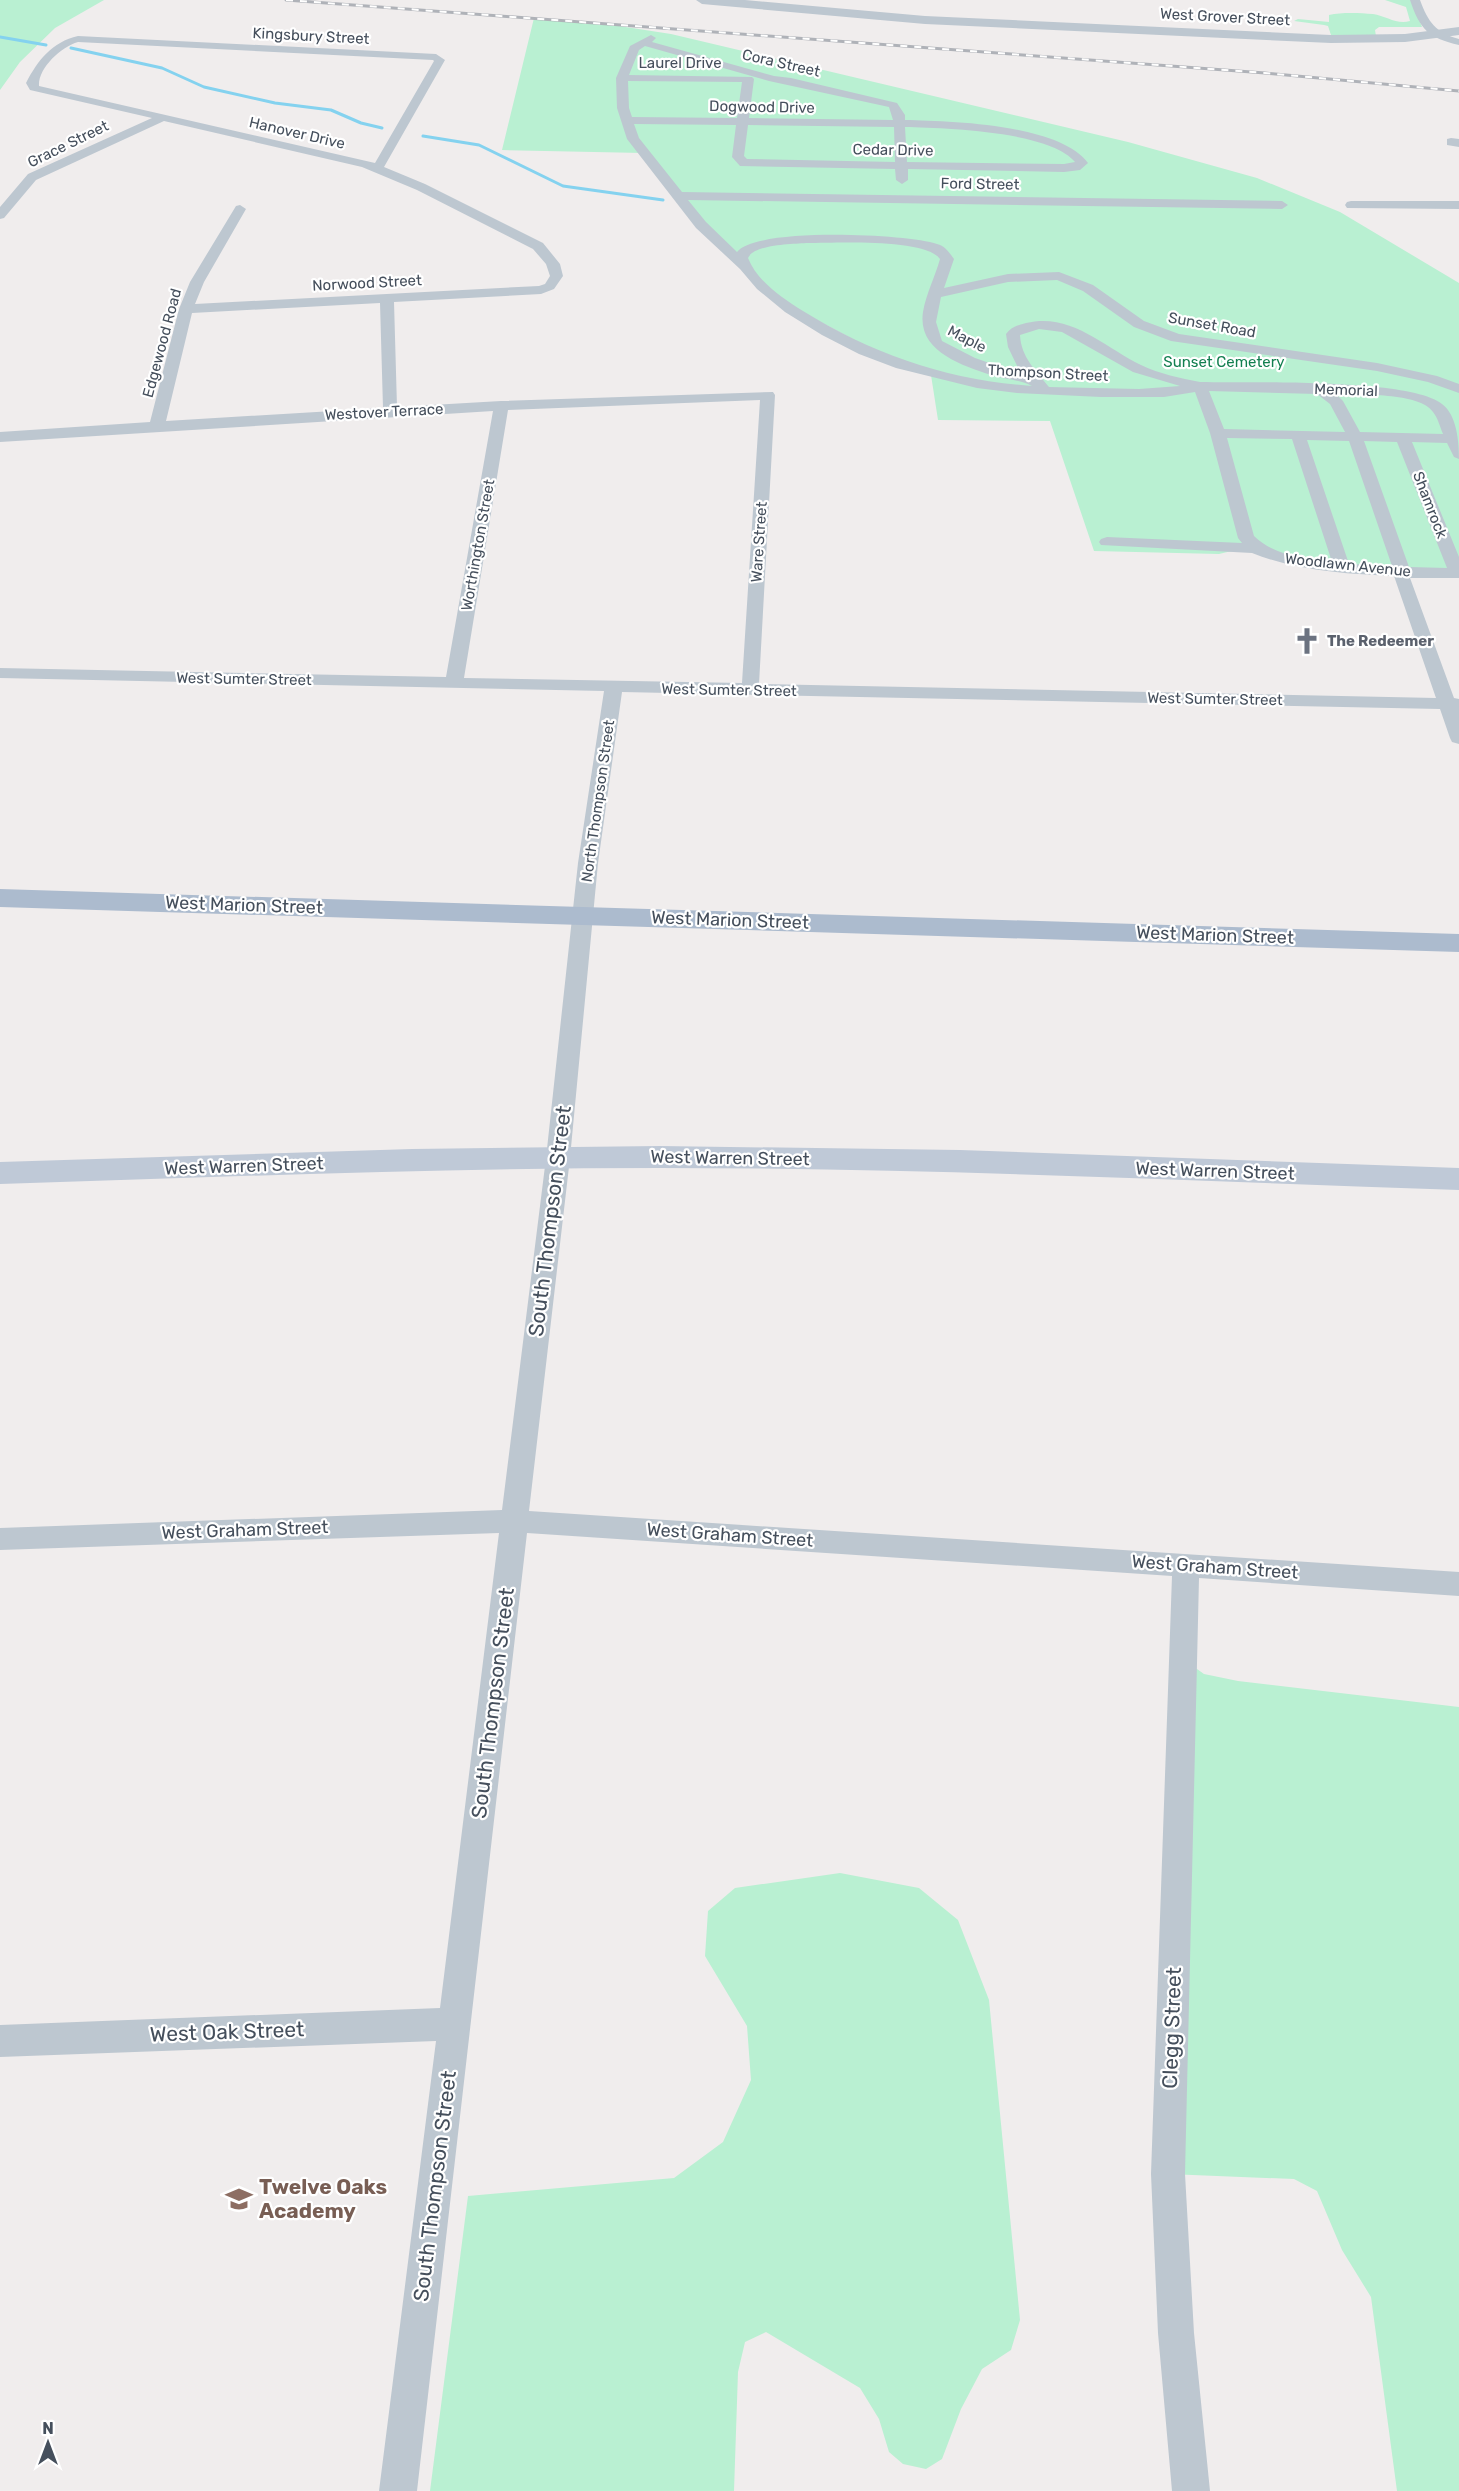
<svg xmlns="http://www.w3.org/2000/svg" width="1459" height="2491" viewBox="0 0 1459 2491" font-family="Rubik,sans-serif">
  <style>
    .green { fill: #b9f0d2 }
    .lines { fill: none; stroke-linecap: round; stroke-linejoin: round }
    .stream { stroke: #84d2ef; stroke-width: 3 }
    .minor { fill: #bdc7d0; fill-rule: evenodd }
    .tertiary { fill: #bdc7d0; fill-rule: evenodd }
    .secondary { fill: #bfc9d7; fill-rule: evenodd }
    .primary { fill: #acbbce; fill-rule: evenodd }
    .rail-casing { stroke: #afb2b8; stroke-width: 3 }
    .rail { stroke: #fff; stroke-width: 2; stroke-dasharray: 7; stroke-linecap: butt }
    .labels { text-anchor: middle; stroke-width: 4.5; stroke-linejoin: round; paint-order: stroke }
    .far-street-label { font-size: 15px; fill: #454f5c; stroke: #fff }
    .far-park-label { font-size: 15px; fill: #137f50; stroke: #fff }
    .far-worship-label { font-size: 15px; font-weight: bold; fill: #5b616d; stroke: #fff; text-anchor: start }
    .street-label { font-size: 18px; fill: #454f5c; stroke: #fff }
    .near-street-label { font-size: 21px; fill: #454f5c; stroke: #fff }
    .near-education-label { font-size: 21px; font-weight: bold; fill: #785e54; stroke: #fff; text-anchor: start }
  </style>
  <rect width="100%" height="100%" fill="#f0eded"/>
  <!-- green -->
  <g class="green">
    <path d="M0,0H104L55,28L20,62L0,90Z"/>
    <path d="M1385,0H1412L1422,27H1379L1375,30L1376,36L1331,35L1328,26L1324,25L1294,21L1298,19L1329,22V15C1342,12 1360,13 1373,14C1386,16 1397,25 1410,21L1406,7Z"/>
    <path d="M534,18L619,26L671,34L1128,142L1257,178L1340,212L1459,283V573C1416,571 1371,572 1329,566C1293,561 1255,543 1219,554L1094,551L1050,421L938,420L931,375L907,368L770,295L643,153L502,150Z"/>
    <path d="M1183,1659L1204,1674L1238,1681L1459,1707V2491H1397L1371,2297L1342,2250L1317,2191L1294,2179L1168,2174Z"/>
    <path d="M840,1873L919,1888L958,1920L989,2000L1020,2320L1011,2350L982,2369L961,2409L942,2459L926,2469L903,2464L889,2452L879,2419L860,2388L766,2332L745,2342L738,2372L734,2491H430L468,2196L674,2178L723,2142L751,2080L747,2026L705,1956L708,1911L735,1888Z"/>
  </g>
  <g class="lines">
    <!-- stream -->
    <g class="stream">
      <path d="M0,37L46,45"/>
      <path d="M71,48L162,68L204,87L275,103L331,110L361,123L382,128"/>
      <path d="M423,136L479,145L563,186L663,200"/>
    </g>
    <!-- minor -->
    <g class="minor">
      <path d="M1410,0H1420C1428,22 1436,33 1459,39V45C1429,38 1420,30 1410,0Z"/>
      <path d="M651,35L656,38L652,42L774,76L791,78L897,103L905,115V120C951,121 1059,124 1088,163L1080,170L1064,172L908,169V180L902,184L896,180L895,169L740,166L732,157L736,125L634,124L639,138L682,192L1282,201L1288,205L1282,209L688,200L706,222L737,252C756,227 906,234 937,244C945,246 949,252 954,259L944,288L1008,274L1059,272L1093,285L1144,321L1179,334L1377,363L1437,376L1459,384V393L1428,382L1377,371L1171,341L1134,327L1083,291L1057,280L1008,282L941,297L936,322L942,341L975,358L1021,374L1008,347L1006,334C1011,327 1018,325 1026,323C1071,312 1104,347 1141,365C1160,374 1180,378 1200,382C1248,383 1410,378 1442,404C1457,415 1459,442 1459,459L1454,457L1447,443L1412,442L1459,557V578H1410L1454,698L1459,699V744L1452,742L1450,738L1440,709L622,692L598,863L570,1158L529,1511L1459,1572V1596L1199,1578L1185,2174L1194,2333L1210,2491H1172L1158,2333L1151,2174L1172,1576L527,1533L417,2491H379L436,2041L0,2057V2025L440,2008L499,1533L0,1550V1528L502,1510L546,1158L578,863L604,691L0,678V668L446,677L493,411L0,442V432L150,422L179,309L190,282L236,206L240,205L246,209L204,282L195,304L539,286L545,284L550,276L546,264L533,249L417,190L362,167L164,121L36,180L4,218L0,219V207L28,174L152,118L30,90L26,83C38,60 52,42 78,36L436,54L445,60L384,167L425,184L543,243L560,264L563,276L554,289L541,294L394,302L397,407L501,401L773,392L775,395L759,684L1436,698L1394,576C1346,574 1297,571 1252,553L1101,545L1099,542L1101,539L1107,537L1242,543L1238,538L1210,433L1195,392L1164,397H1101L1017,393L977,388L896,368L859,354L822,335L785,312L757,289L740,269L696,228L627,139L617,108L616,78L630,46ZM78,42L433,60L434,61L375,163L39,86C38,68 61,47 78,42ZM645,46L769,81L889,107L893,120L749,118L754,79L752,77L629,75L639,50ZM628,81L742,82L737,118L632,117L629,108ZM748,125L894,127L895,162L747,159L744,156ZM905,127C944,128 1050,131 1075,162L1064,164L907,162ZM808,243C835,243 925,238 940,259C935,277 926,294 923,312C917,351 961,365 991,375C1004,379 1021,380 1032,386C948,380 874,355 803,311C782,298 757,281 748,258C754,244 794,244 808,243ZM380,303L383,408L166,421L192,313ZM1039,329L1062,332L1133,372L1180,386L1139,389L1049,387C1036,371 1021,357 1020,335ZM1209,391L1317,394L1330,404L1345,432L1224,429ZM1336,394C1358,395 1420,392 1433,412C1438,418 1440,427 1443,434L1360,432L1343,401ZM760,400L742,683L464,678L508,410ZM1227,438L1292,439L1332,562C1304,559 1275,556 1254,536ZM1307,440L1349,441L1392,566L1349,564ZM1364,441L1397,442L1447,568L1409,567Z"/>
      <path d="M1451,138L1459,139V147L1447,145V139Z"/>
      <path d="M1351,201H1459V209L1347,208L1345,205L1347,202Z"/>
    </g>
    <!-- tertiary -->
    <path class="tertiary" d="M696,0H745L925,16L1331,35L1405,34L1459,27V35L1405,42L1331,43L925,24L702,4Z"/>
    <!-- secondary -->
    <path class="secondary" d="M660,1146L960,1150L1459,1168V1190C1193,1181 926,1168 660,1168C440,1168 220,1177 0,1184V1162L412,1149Z"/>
    <!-- primary -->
    <path class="primary" d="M0,889L1459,934V952L0,907Z"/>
    <defs>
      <path id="rail" d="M286,0L1265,73L1459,91"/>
    </defs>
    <!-- rail casing -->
    <use href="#rail" class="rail-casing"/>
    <!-- rail -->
    <use href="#rail" class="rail"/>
  </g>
  <!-- icons -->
  <defs>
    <symbol id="church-bare" viewBox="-9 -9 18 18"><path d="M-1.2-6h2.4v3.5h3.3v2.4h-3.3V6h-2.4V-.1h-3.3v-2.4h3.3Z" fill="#6b7280" stroke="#fff" stroke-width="2.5" paint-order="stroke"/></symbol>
    <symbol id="school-bare" viewBox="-9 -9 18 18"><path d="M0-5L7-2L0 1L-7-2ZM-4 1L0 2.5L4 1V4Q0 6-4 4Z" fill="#8d6e63" stroke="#fff" stroke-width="2.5" paint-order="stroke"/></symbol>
  </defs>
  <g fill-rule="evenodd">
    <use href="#church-bare" x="1288" y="622" width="38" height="38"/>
    <use href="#school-bare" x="220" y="2180" width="38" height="38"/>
  </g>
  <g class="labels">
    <!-- far-street labels -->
    <g class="far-street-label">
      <text transform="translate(1225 17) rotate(3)" y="5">West Grover Street</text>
      <text transform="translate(311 36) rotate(3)" y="5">Kingsbury Street</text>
      <text x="680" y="68">Laurel Drive</text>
      <text transform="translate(781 63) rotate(13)" y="5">Cora Street</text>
      <text transform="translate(762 107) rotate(1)" y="5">Dogwood Drive</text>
      <text transform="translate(297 133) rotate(13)" y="5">Hanover Drive</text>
      <text transform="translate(68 144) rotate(-26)" y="5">Grace Street</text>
      <text transform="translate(893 150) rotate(1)" y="5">Cedar Drive</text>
      <text transform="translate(980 184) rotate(1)" y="5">Ford Street</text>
      <text transform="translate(367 283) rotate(-3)" y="5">Norwood Street</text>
      <text transform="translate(1212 325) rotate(10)" y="5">Sunset Road</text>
      <text transform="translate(967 339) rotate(27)" y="5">Maple</text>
      <text transform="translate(162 343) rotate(-75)" y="5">Edgewood Road</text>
      <text transform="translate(1048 373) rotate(3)" y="5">Thompson Street</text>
      <text transform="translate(1346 390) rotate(2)" y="5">Memorial</text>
      <text transform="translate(384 412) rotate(-3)" y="5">Westover Terrace</text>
      <text transform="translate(1430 505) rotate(69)" y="5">Shamrock</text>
      <text transform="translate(759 542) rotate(-86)" y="5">Ware Street</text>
      <text transform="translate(478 545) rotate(-80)" y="5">Worthington Street</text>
      <text transform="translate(1348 565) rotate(6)" y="5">Woodlawn Avenue</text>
      <text transform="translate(244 679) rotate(1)" y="5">West Sumter Street</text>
      <text transform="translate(729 690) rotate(1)" y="5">West Sumter Street</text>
      <text transform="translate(1215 699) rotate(1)" y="5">West Sumter Street</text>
      <text transform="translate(598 801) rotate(-82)" y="5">North Thompson Street</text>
    </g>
    <!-- far-park labels -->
    <g class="far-park-label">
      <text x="1224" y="367">Sunset Cemetery</text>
    </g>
    <!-- far-worship labels -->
    <g class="far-worship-label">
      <text x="1327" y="646">The Redeemer</text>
    </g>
    <!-- street labels -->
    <g class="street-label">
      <text transform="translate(244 905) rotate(2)" y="6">West Marion Street</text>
      <text transform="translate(730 920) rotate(2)" y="6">West Marion Street</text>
      <text transform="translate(1215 935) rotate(2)" y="6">West Marion Street</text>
      <text transform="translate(730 1158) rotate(1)" y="6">West Warren Street</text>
      <text transform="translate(244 1166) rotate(-2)" y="6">West Warren Street</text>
      <text transform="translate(1215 1171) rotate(2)" y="6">West Warren Street</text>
      <text transform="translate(245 1530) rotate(-2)" y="6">West Graham Street</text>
      <text transform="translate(730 1535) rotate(4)" y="6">West Graham Street</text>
      <text transform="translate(1215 1567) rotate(4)" y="6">West Graham Street</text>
    </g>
    <!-- near-street labels -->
    <g class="near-street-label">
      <text transform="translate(550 1221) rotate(-83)" y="7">South Thompson Street</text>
      <text transform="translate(493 1703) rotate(-83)" y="7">South Thompson Street</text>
      <text transform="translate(1172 2028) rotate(-88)" y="7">Clegg Street</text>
      <text transform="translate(227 2032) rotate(-2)" y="7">West Oak Street</text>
      <text transform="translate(435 2186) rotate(-83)" y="7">South Thompson Street</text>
    </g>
    <!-- near-education labels -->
    <g class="near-education-label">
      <text x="259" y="2194">Twelve Oaks<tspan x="259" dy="24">Academy</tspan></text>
    </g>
  </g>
  <!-- north arrow -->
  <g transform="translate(48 2443)" stroke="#ffffff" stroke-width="4.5" paint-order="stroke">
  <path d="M0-4.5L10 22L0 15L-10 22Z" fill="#454f5c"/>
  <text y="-9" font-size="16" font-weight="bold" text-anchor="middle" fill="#454f5c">N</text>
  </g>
</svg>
